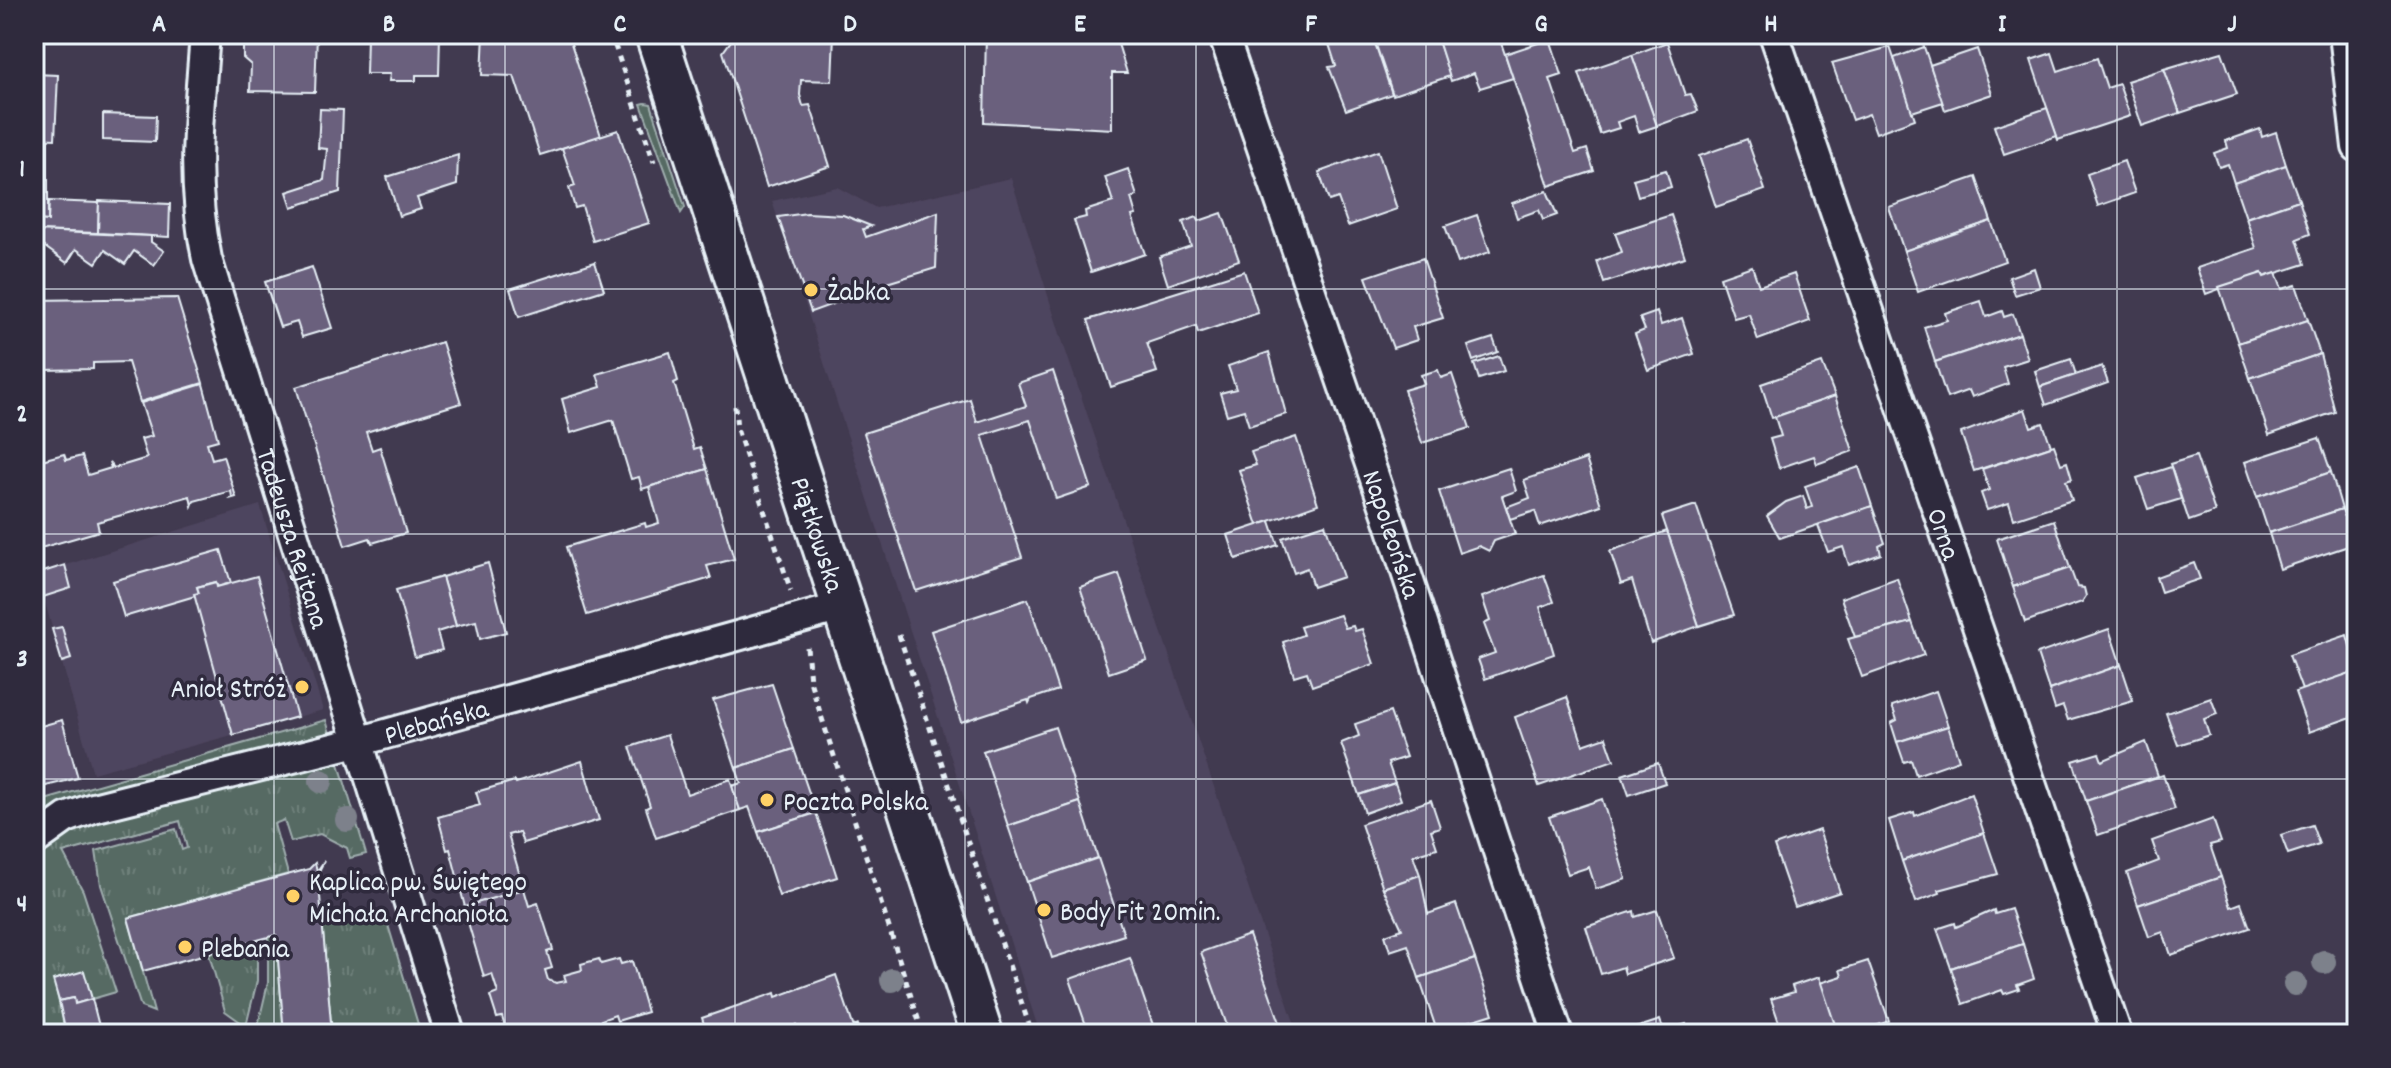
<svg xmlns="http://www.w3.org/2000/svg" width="2391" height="1068" viewBox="0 0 2391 1068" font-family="Dekko,sans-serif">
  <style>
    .built { fill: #4e455e }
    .grass { fill: url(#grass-tufts); stroke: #9faeae; stroke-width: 2 }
    .building { fill: #6b607d; stroke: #e8f1f8; stroke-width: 2 }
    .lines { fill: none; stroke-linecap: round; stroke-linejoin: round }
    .street-casing { stroke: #e8f1f8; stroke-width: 34 }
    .secondary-casing { stroke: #e8f1f8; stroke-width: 46 }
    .path { stroke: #e8f1f8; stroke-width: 5; stroke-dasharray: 6 6; stroke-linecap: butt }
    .street { stroke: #2f2a3d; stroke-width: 28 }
    .secondary { stroke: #2f2a3d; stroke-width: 40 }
    .tree { fill: #7d818b }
    .grid { fill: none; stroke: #e8f1f8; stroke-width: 2; stroke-opacity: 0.55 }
    .poi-dot { fill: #ffd166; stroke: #2f2a3d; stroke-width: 3 }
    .labels { text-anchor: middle; stroke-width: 7; stroke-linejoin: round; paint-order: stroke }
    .poi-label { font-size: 28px; fill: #e8f1f8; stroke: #2f2a3d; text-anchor: start }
    .street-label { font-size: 28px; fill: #e8f1f8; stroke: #2f2a3d }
    .neatline { fill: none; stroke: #e8f1f8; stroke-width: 3 }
    .grid-label { font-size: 26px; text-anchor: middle; font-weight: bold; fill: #e8f1f8 }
  </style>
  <defs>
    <pattern id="grass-tufts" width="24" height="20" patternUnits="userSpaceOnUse" patternTransform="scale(2)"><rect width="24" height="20" fill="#566a63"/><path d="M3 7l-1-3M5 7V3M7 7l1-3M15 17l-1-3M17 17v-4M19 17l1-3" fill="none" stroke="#6e807a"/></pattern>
  </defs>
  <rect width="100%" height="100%" fill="#413a50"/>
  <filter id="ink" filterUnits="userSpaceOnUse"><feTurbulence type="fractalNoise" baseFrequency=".0125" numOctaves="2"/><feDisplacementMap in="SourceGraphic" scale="16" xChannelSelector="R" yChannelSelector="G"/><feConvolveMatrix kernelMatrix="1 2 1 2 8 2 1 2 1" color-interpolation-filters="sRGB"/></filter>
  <g filter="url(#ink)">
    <!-- built -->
    <g class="built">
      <path d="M1011,178L1062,340L1298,1034H1040L772,201L837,187L876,208Z"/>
      <path d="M260,505L323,710L93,773L37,574Z"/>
    </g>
    <!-- grass -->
    <g class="grass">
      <path d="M645,103L651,104L685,207L681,213L641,104Z"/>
      <path d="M326,720L366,854L350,858L347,848L320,834L291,842L284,820L274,824L288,874L128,918L154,1012L141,1007L101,885L96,851L176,829L182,850L187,848L180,821L63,853L83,891L116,992L92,999L83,972L54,980L66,1034H34V803Z"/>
      <path d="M385,915L421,1034H332L322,922Z"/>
      <path d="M276,935L284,1034H256L268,983V937Z"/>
      <path d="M257,940V981L246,1026L225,1011L209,954Z"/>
    </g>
    <!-- building -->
    <g class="building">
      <path d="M248,34H317L315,92L250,91L251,65L243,58V41Z"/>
      <path d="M377,34H440L439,75H416V81H389L390,74H366L367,36Z"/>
      <path d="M484,34H568L601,136L540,155L514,76L482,75Z"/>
      <path d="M736,34H834L832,81L801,80L800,95L803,106L810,105L830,166L767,187L723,52Z"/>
      <path d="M986,34H1115L1127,73H1112V129L984,122Z"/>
      <path d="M1349,34H1372L1392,94L1346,110L1329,67L1336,66L1329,44Z"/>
      <path d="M1396,34H1436L1450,76L1393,95L1376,45L1397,38Z"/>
      <path d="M1436,34H1461L1463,39L1477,34H1498L1513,78L1480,88L1474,73L1451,81Z"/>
      <path d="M1550,39L1562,75L1550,79L1575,153L1587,149L1594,171L1549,186L1505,54Z"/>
      <path d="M1667,42L1685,95L1691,94L1698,111L1657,126L1632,55Z"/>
      <path d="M1890,47L1915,119L1876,133L1869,114L1852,120L1832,63Z"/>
      <path d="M1924,47L1943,102L1912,112L1894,58Z"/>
      <path d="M1977,49L1992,94L1945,110L1930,65Z"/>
      <path d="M2222,52L2237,94L2180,113L2164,69Z"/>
      <path d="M2052,53L2058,71L2097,58L2107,88L2119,84L2130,116L2058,140L2031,60Z"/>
      <path d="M1632,55L1657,126L1639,132L1634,116L1617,122L1619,128L1600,134L1579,73Z"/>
      <path d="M2164,69L2180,113L2142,126L2127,81Z"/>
      <path d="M34,74L58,75L55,139L34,138Z"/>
      <path d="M2047,108L2057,136L2004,154L1994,126Z"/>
      <path d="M320,109L343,110L340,192L292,207L287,192L324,180L327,149L318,148Z"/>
      <path d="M103,114L156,116L155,142L103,140Z"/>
      <path d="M2260,129L2262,137L2276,132L2286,165L2234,183L2228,164L2219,167L2214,153L2228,148L2226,141Z"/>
      <path d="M618,130L649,223L593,241L582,206L575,208L569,188L575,186L562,148Z"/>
      <path d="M34,138L48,139V221L34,220Z"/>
      <path d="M1747,139L1765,190L1716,207L1699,156Z"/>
      <path d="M1378,151L1397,209L1348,226L1338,198L1329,201L1319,172Z"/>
      <path d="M458,155L457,185L417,198L421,209L399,216L387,177Z"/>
      <path d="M2124,161L2135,193L2098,206L2087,174Z"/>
      <path d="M2286,165L2299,200L2246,218L2234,183Z"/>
      <path d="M1128,169L1137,196L1131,198L1136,215L1132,216L1145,254L1091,272L1074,220L1086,217L1085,211L1113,202L1105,177Z"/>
      <path d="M1666,170L1671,187L1638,196L1633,179Z"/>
      <path d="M1976,177L1991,221L1904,251L1889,207Z"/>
      <path d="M1547,191L1557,215L1543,220L1539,210L1517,218L1512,203Z"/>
      <path d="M2299,200L2310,234L2297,239L2305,264L2264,277L2262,273L2206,294L2197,268L2256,248L2246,218Z"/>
      <path d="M49,201L99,203L98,233L34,231V220L48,221Z"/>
      <path d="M99,201L170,204L169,237L98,233Z"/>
      <path d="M938,212L936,268L854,293L855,296L811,312L778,217L807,213L843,215L871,226L863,229L866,237Z"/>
      <path d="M1222,213L1239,260L1168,285L1159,257L1191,246L1183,222L1197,217L1199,221Z"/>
      <path d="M1477,215L1490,252L1458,263L1445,226Z"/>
      <path d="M1671,215L1685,257L1604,283L1597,261L1622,252L1615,233Z"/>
      <path d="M1991,221L2005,261L1918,292L1904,251Z"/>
      <path d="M34,231L151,236V242L164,251L154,265L134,251L125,264L105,250L96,263L76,249L67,263L34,239Z"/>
      <path d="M1423,258L1443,318L1413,327L1417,340L1393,348L1366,277Z"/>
      <path d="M595,262L604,290L519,317L510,289Z"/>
      <path d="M1752,266L1759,286L1794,274L1810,321L1758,340L1749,314L1734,318L1720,277Z"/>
      <path d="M312,267L332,328L302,337L297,322L280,327L265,282Z"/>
      <path d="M2034,268L2040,287L2015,295L2009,277Z"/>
      <path d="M1244,271L1258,313L1198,333L1196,326L1147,343L1157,372L1111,387L1088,320Z"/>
      <path d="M2262,273L2264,277L2276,273L2282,289L2296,285L2308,320L2238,343L2219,287Z"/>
      <path d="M177,298L203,383L140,402L128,362L93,363V369L44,370V364H34V300Z"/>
      <path d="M1981,301L1986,317L2002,311L2004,317L2013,314L2020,334L1935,362L1924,327L1947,320L1945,313Z"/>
      <path d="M1657,312L1661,325L1682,318L1694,354L1648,370L1635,334L1645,330L1640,318Z"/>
      <path d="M2308,320L2320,354L2250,378L2238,343Z"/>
      <path d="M2020,334L2028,359L2003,367L2008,384L1972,397L1969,390L1947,398L1935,362Z"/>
      <path d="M1493,338L1498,352L1473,361L1468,346Z"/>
      <path d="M442,342L461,403L366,432L372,450L380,447L406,533L372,543L370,538L345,546L296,387Z"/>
      <path d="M670,352L678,381L674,383L694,449L700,447L707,469L642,489L639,477L631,479L613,420L571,433L562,399L601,387L597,374Z"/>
      <path d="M1269,352L1286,414L1249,426L1244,410L1227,415L1220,393L1236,389L1228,366Z"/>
      <path d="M2320,354L2335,412L2269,435L2250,378Z"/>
      <path d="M1499,356L1504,371L1479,379L1474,364Z"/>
      <path d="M2071,359L2076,375L2040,387L2035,371Z"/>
      <path d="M1822,363L1835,396L1772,418L1761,384Z"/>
      <path d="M2102,366L2108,383L2046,405L2040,387Z"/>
      <path d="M1438,370L1441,378L1452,374L1470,428L1422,443L1404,390L1424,384L1421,375Z"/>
      <path d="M1053,371L1091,487L1056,499L1030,420L982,435L1022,557L916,591L864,433L970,399L977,422L1026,406L1018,383Z"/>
      <path d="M203,384L218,440L207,443L212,459L223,456L236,497L229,499L232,497L231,491L194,501L192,506L190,496L97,522L99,531L34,550V462L64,454L66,460L82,456L88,475L111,468L109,462L114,468L147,458L141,439L152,436L141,403Z"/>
      <path d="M1835,396L1853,451L1817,464L1814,456L1779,468L1770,439L1781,436L1775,417Z"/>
      <path d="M2025,409L2031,427L2043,423L2051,446L1974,471L1961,433Z"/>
      <path d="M1296,437L1318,504L1258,525L1239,470L1256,465L1251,452Z"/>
      <path d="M2319,438L2331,472L2257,497L2245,462Z"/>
      <path d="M2054,445L2061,464L2067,462L2072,479L2066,481L2072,500L2014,519L2009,503L1987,510L1981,493L1989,490L1982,469Z"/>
      <path d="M2196,456L2215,512L2189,521L2170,464Z"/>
      <path d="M1586,459L1601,505L1540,526L1535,511L1510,519L1506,507L1530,498L1524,480Z"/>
      <path d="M1859,467L1872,506L1780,538L1767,516L1786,502L1803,496L1807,509L1812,507L1805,486Z"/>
      <path d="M2171,467L2181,499L2148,509L2137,478Z"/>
      <path d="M1509,468L1516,491L1502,496L1515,534L1494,541L1489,551L1479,546L1459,553L1439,491Z"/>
      <path d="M707,469L734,559L707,566L711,578L587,615L566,547L645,523L646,527L659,523L649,487Z"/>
      <path d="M2331,472L2342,509L2269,533L2257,497Z"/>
      <path d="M1696,505L1734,615L1699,626L1662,516Z"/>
      <path d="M1872,506L1885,543L1879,546L1881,554L1849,565L1843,547L1828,552L1818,525Z"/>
      <path d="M2342,509L2354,544L2280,569L2269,533Z"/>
      <path d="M2054,520L2070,568L2013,587L1997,539Z"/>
      <path d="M1270,521L1278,545L1236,559L1228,535Z"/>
      <path d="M1325,524L1343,577L1313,587L1307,568L1294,573L1282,538Z"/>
      <path d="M1667,531L1699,626L1651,643L1632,580L1621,584L1610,551Z"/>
      <path d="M221,550L231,583L217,587L216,582L197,587L199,593L195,596L124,617L113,581Z"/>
      <path d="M488,563L506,632L480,639L476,621L456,626L442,577Z"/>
      <path d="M2194,563L2200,579L2161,592L2156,577Z"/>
      <path d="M65,565L71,588L43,597L37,574Z"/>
      <path d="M2070,568L2077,587L2084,588L2086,596L2082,602L2025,622L2013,587Z"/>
      <path d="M1119,574L1147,660L1109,673L1080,587Z"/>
      <path d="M1544,575L1554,602L1540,607L1554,654L1485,679L1478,659L1495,653L1484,624L1490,621L1482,597Z"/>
      <path d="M257,576L297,717L233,735L194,594L199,593L197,587L216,582L217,587Z"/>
      <path d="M442,577L456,626L437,632L442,650L415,657L396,590Z"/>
      <path d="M1897,578L1912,622L1855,637L1841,598Z"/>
      <path d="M1028,599L1058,690L1031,699L1029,703L1028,700L961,722L931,631Z"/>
      <path d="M1340,615L1345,628L1353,626L1355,631L1362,629L1374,664L1312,686L1307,672L1294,676L1283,642L1303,635L1300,627Z"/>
      <path d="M1912,622L1924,655L1862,677L1848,639Z"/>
      <path d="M62,627L71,659L62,662L52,629Z"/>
      <path d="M2109,629L2121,665L2049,690L2037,654Z"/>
      <path d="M2347,635L2357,671L2302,690L2289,655Z"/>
      <path d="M2121,665L2133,701L2068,720L2063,706L2055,709L2049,690Z"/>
      <path d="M2353,672L2357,684V715L2309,732L2295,692Z"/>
      <path d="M772,684L794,749L736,768L713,700Z"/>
      <path d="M1936,691L1948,726L1897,742L1891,723L1897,720L1892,706Z"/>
      <path d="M1567,697L1583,745L1606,737L1614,760L1539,786L1515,717Z"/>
      <path d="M2211,698L2217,714L2204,719L2209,735L2178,745L2166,713Z"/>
      <path d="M1390,712L1406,757L1388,763L1395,783L1359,795L1341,743L1359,736L1355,724Z"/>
      <path d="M62,720L78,778L34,789V728Z"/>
      <path d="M1948,726L1959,760L1916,775L1911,760L1904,762L1897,742Z"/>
      <path d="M1055,727L1080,802L1008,826L983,751Z"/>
      <path d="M667,735L687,794L730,779L740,810L656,838L646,808L650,806L630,747Z"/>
      <path d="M2146,742L2158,776L2086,801L2073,761L2099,753L2102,761Z"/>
      <path d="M794,749L816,813L758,832L749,807L740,810L732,786L741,783L736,768Z"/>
      <path d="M582,761L599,820L523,843L519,832L508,835L524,889L465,907L450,849L447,850L438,817L480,805L476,792L515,781L516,783Z"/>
      <path d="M1658,763L1665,783L1629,795L1622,775Z"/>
      <path d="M2163,775L2175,809L2098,835L2086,801Z"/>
      <path d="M1395,783L1401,800L1365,813L1359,795Z"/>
      <path d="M1971,794L1984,833L1902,861L1889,820L1914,812L1915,816Z"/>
      <path d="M1602,799L1626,879L1596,889L1589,867L1568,874L1549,817Z"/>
      <path d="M1431,800L1440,827L1431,830L1437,848L1413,855L1420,875L1383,888L1361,824Z"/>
      <path d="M1080,802L1098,858L1027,882L1008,826Z"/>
      <path d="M816,813L837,877L779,896L758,832Z"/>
      <path d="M2213,819L2221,842L2210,845L2221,877L2138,905L2127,873L2159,861L2152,841Z"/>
      <path d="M2312,825L2319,844L2288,854L2281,835Z"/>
      <path d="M1819,830L1840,892L1795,907L1774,846Z"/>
      <path d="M1984,833L1998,874L1939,890L1940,893L1916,902L1902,861Z"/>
      <path d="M1098,858L1124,935L1052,958L1027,882Z"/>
      <path d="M324,861L318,873L332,1034H284L276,935L143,971L128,918L309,869L315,863L317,871Z"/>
      <path d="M1420,875L1428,914L1456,904L1475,959L1419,978L1408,945L1390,951L1385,935L1402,929L1383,888Z"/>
      <path d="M2221,877L2231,907L2241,903L2250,928L2171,955L2163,932L2149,937L2138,905Z"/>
      <path d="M524,889L529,906L538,903L553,950L547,952L552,968L545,970L548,980L556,983L566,981L564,975L582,970L581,964L599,959L601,964L619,959L621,964L632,961L647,1012L617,1021L615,1015L601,1020L603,1026L571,1034H502L501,1031L506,1030L502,1017L497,1018L490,996L498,993L492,974L484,977L467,919L474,917L470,905Z"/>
      <path d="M2011,909L2023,944L1951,968L1937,929L1955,923L1956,927L1994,910L1995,914Z"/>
      <path d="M1657,910L1674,958L1625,974L1623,967L1601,974L1586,927L1634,911L1635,917Z"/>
      <path d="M1249,935L1284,1034H1230L1201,952Z"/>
      <path d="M2023,944L2034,979L2017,985L2019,989L2004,994L2002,990L1963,1004L1951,968Z"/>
      <path d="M1130,958L1156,1034H1089L1070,979Z"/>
      <path d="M1475,959L1493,1014L1468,1022L1472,1034H1438L1419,978Z"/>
      <path d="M1868,961L1889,1021L1865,1030L1866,1034H1838L1820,983L1842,976L1840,970Z"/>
      <path d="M84,971L92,999L75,1004L74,998L59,1001L53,980Z"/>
      <path d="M836,975L856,1034H799L796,1025L784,1034H707L702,1018L775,993L776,997Z"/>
      <path d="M1819,977L1838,1034H1783L1771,999L1794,992L1792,986Z"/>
      <path d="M74,998L75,1004L92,999L101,1034H66L59,1001Z"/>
      <path d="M1660,1020L1664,1031L1686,1024L1689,1034H1638L1636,1028Z"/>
    </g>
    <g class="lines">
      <defs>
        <g id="street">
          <path id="s1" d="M205,34C199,116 190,177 207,259L450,1034"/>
          <path id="s2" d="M1223,34L1387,514L1558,1034"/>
          <path id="s3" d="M1774,34L2117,1034"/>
          <path d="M2344,34L2357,147"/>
          <path id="s4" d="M34,841L66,818L93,808L361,741L841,607"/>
        </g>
        <g id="secondary">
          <path id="s5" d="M656,34L982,1034"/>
        </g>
      </defs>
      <!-- street casing -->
      <use href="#street" class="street-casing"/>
      <!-- secondary casing -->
      <use href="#secondary" class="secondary-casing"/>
      <!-- path -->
      <g class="path">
        <path d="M611,34L654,162"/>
        <path d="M735,406L737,429L791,591"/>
        <path d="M899,635L1032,1034"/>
        <path d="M807,647L810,681L923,1034"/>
        <path d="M856,1024L860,1034"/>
      </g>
      <!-- street -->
      <use href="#street" class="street"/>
      <!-- secondary -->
      <use href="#secondary" class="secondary"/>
    </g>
    <!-- trees -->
    <g class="tree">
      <circle cx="321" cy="781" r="12"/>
      <circle cx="347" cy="820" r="12"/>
      <circle cx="2324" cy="962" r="12"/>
      <circle cx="892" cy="980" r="12"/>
      <circle cx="2295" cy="984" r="12"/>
    </g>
  </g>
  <!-- grid -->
  <path class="grid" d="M274,34V1034M505,34V1034M735,34V1034M965,34V1034M1196,34V1034M1426,34V1034M1656,34V1034M1886,34V1034M2117,34V1034M34,289H2357M34,534H2357M34,779H2357"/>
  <!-- markers -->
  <g class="poi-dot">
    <circle cx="811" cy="290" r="8"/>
    <circle cx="302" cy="687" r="8"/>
    <circle cx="767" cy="800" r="8"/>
    <circle cx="293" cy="896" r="8"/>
    <circle cx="1044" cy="910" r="8"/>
    <circle cx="185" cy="947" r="8"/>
  </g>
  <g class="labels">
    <!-- poi labels -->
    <g class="poi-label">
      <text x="827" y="300">Żabka</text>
      <text x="286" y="697" text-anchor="end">Anioł Stróż</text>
      <text x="783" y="810">Poczta Polska</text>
      <text x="309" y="890">Kaplica pw. Świętego<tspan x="309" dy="32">Michała Archanioła</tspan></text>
      <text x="1060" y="920">Body Fit 20min.</text>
      <text x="201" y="957">Plebania</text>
    </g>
    <!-- street labels -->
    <g class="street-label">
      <text dy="10" stroke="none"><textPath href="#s2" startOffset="528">Napoleońska</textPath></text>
      <text dy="10" stroke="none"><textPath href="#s5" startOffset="526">Piątkowska</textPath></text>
      <text dy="10" stroke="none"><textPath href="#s3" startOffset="528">Orna</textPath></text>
      <text dy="10" stroke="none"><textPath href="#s1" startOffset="518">Tadeusza Rejtana</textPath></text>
      <text dy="10" stroke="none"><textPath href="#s4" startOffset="422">Plebańska</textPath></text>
    </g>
  </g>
  <!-- margin -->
  <rect width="2391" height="1068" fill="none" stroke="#2f2a3d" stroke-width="88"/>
  <rect x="44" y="44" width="2303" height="980" class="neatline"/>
  <g class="grid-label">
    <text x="159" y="31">A</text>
    <text x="389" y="31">B</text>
    <text x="620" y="31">C</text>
    <text x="850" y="31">D</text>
    <text x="1080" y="31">E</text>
    <text x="1311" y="31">F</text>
    <text x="1541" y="31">G</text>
    <text x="1771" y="31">H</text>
    <text x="2002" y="31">I</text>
    <text x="2232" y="31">J</text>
    <text x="22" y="176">1</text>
    <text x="22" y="421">2</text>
    <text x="22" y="666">3</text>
    <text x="22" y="911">4</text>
  </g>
</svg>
